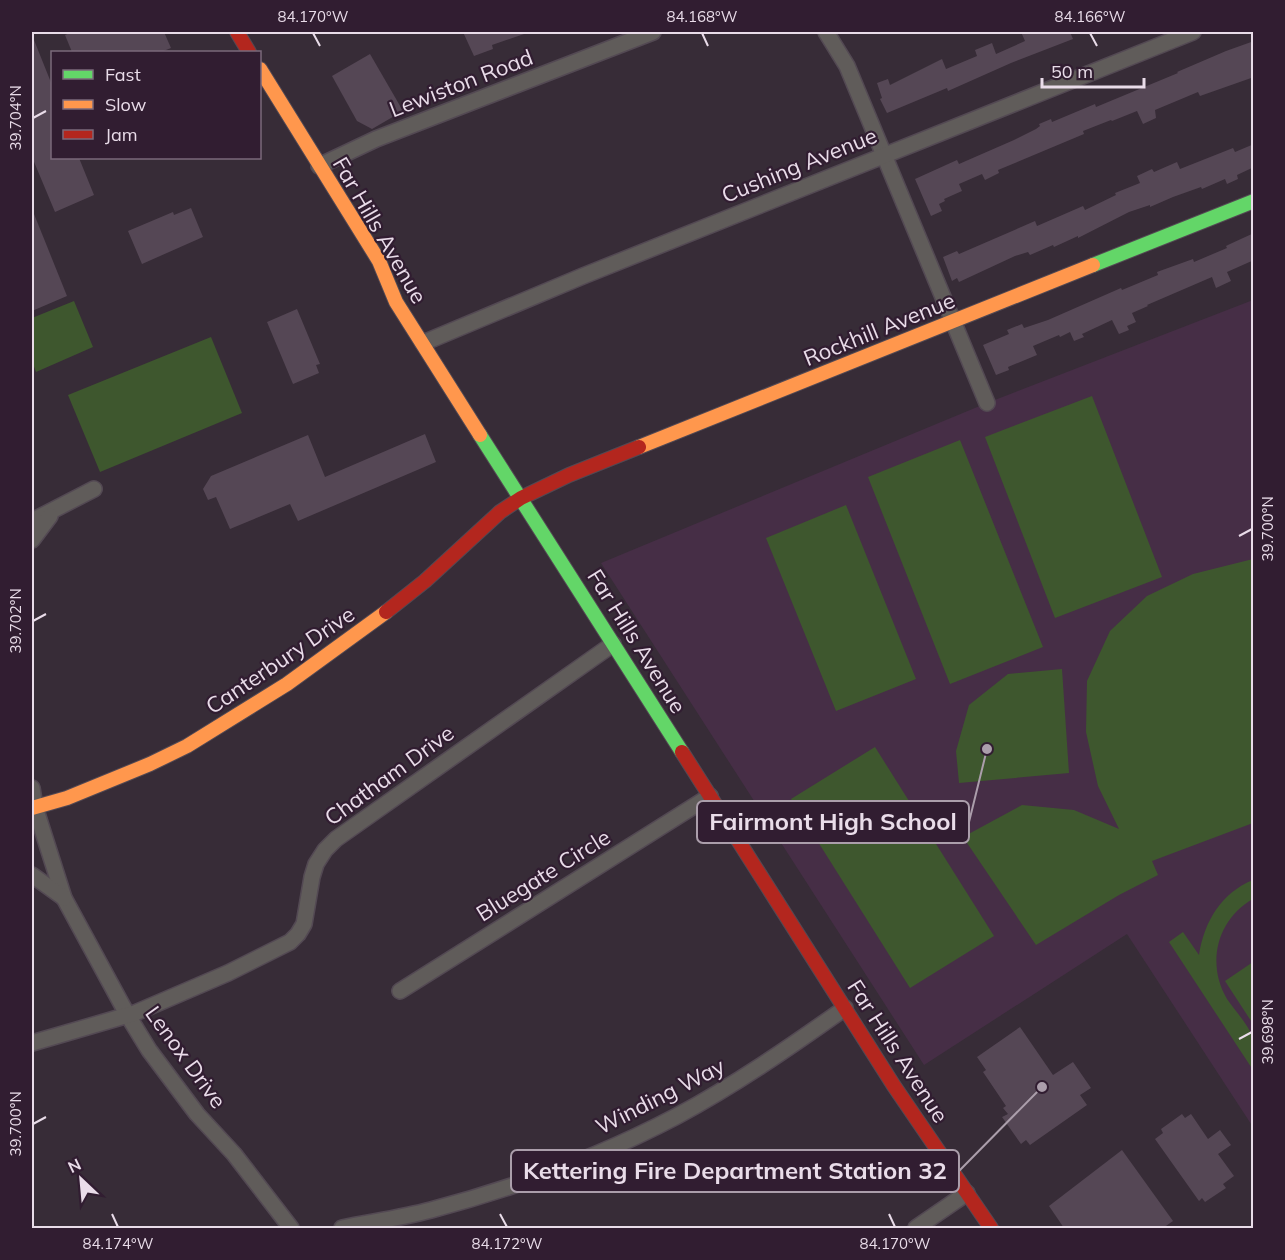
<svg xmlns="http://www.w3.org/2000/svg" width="1285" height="1260" viewBox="0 0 1285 1260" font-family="Mulish,sans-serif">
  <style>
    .built { fill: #462e46 }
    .green { fill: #3e572e }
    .building { fill: #554755 }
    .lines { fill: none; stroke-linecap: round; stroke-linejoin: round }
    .street-casing { stroke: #534953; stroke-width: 18 }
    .fast-casing { stroke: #534953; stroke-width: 16 }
    .slow-casing { stroke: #534953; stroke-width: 16 }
    .jam-casing { stroke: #534953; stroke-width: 16 }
    .street { stroke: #605c5a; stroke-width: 15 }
    .fast { stroke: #63d668; stroke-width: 14 }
    .slow { stroke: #ff974d; stroke-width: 14 }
    .jam { stroke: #b3261e; stroke-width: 14 }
    .ticks { fill: none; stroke: #e9dce9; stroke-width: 2 }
    .labels { text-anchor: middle; stroke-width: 4.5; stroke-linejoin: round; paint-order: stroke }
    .street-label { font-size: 22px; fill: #e9dce9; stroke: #311d31 }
    .leader { fill: none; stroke: #ab9eab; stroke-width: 2 }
    .callout-dot { fill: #ab9eab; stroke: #311d31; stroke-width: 2 }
    .callout { fill: #311d31; stroke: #ab9eab; stroke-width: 2 }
    .callout-label { font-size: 24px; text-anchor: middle; font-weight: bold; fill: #e9dce9 }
    .neatline { fill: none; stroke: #e9dce9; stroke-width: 2 }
    .ticks-label { font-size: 15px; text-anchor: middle; fill: #e9dce9 }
  </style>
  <rect width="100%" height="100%" fill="#372c37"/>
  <!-- built -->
  <path class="built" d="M1253,300V1127L1127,934L924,1065L601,563L987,403Z"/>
  <!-- green -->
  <g class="green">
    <path d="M74,301L93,347L36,372L32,361V329L33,328L32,318Z"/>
    <path d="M211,337L242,413L100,472L68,395Z"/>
    <path d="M1092,396L1162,577L1055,618L985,437Z"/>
    <path d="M960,440L1043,647L950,684L868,477Z"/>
    <path d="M846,505L916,679L836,711L766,538Z"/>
    <path d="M1253,559V823L1152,861L1158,875L1119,895L1036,945L963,837L1022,805L1074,810L1119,829L1098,786L1086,732L1087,681L1110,631L1147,596L1193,574Z"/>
    <path d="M1062,669L1069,773L959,783L956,751L969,705L1008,674Z"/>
    <path d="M875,747L994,936L910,988L791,799Z"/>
    <path d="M1253,880V899C1217,919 1206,964 1227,999C1235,1011 1248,1024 1253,1038C1256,1046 1254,1061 1253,1070L1169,942L1183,932L1199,955C1204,922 1221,893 1253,880Z"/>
    <path d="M1253,962V1024L1225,981Z"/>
  </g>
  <!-- building -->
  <g class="building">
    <path d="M72,32H164L171,48L161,52H72L65,35Z"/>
    <path d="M463,32H527V33L492,45L493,49L474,56Z"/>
    <path d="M1021,32H1070L1073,39L1011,63L948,91L947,88L887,113L880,99L882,98L877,83L888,79L890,85L942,59L946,69L977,56L975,50L992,43L996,54L1025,41Z"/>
    <path d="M32,35L52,85V158H79L94,195L55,212L32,157Z"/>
    <path d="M1254,41V77L1200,96L1198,92L1155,110L1156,118L1143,124L1137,111L1112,121L1111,120L1083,131L1084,134L998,170L999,173L985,180L982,174L959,184L962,191L944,199L945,201L939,204L942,211L931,216L915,179L957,160L959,164L1014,140L1036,129L1040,126L1039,124L1051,119L1052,122L1095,104L1096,107L1178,73L1177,72L1226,51Z"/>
    <path d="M370,54L403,111L372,129L357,121L332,76Z"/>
    <path d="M1254,144V167L1237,175L1238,179L1227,184L1225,179L1202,189L1201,187L1173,197L1150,207V205L1129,212L1078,238V236L1054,247L1053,245L1030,255L1028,252L1015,256L959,282L957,278L952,281L943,257L957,251L959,254L1035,221L1037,226L1083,206L1085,210L1116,195L1115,193L1140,183L1137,176L1152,169L1154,172L1177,162L1180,169L1233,148L1235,152Z"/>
    <path d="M191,208L203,237L142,264L128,231L173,212L174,215Z"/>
    <path d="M32,209L67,296L32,311Z"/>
    <path d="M1254,233V260L1227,272L1231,281L1216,288L1212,277L1147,305L1148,306L1132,313L1136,322L1127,326L1129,330L1119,334L1112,320L1082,334L1084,337L1074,341L1070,332L1060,337L1059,335L1033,346L1037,355L1008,367L1009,370L996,375L983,345L1009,334L1007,330L1022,324L1024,328L1048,320L1121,288L1122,290L1158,275L1157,272L1168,268L1193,259L1194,262L1227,248L1226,246L1230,244Z"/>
    <path d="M297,309L320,364L316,365L319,373L293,384L267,322Z"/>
    <path d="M425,434L436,462L298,521L290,504L230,529L216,497L208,500L203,489L211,476L308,435L325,477Z"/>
    <path d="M1020,1027L1053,1075L1073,1062L1091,1088L1080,1095L1087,1105L1030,1145L1026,1140L1021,1144L1002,1117L1008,1114L1003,1108L1006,1106L983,1072L986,1070L977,1057Z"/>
    <path d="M1182,1114L1185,1118L1191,1114L1208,1139L1220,1130L1231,1145L1218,1154L1234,1176L1223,1184L1226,1188L1205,1202L1202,1198L1199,1201L1155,1139L1163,1133L1161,1129Z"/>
    <path d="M1122,1150L1173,1221L1163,1228H1064L1049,1206Z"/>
  </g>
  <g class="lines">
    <defs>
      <g id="street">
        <path d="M826,32L847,66L987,403"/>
        <path d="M319,166L376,139L653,32"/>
        <path d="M423,343L583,276L1193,32"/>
        <path d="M32,521L94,489"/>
        <path d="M32,540L50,516"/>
        <path d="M32,788L35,807L64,898L127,1014L149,1050L197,1114L234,1154L291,1228"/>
        <path d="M32,875L64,898"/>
        <path d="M400,991L710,796"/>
        <path d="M32,1043L135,1013L228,973L290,942L298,934L304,924L312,877L316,864L325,850L336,839L613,644"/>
        <path d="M342,1228C371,1222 401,1218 431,1210C515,1188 599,1157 677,1116C735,1085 790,1047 845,1008"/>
        <path d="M916,1228L967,1193"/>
      </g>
      <g id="fast">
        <path d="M1093,265L1254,201"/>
        <path d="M480,435L682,752"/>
      </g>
      <g id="slow">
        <path d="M260,69L379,261L396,302L480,435"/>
        <path d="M639,447L1093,265"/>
        <path d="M32,808L67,798L150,764L187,746L287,684L386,612"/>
      </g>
      <g id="jam">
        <path d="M237,32L249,52"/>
        <path d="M386,612L425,581L500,512L521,498L569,475L639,447"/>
        <path d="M682,752L894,1086L991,1228"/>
      </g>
    </defs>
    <!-- street casing -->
    <use href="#street" class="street-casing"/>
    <!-- fast casing -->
    <use href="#fast" class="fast-casing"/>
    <!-- slow casing -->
    <use href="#slow" class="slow-casing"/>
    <!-- jam casing -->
    <use href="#jam" class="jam-casing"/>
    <!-- street -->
    <use href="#street" class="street"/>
    <!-- fast -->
    <use href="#fast" class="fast"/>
    <!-- slow -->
    <use href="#slow" class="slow"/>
    <!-- jam -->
    <use href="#jam" class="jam"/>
  </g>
  <!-- ticks -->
  <path class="ticks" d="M313,33L320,46M702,33L708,46M1090,33L1097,46M33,118L46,111M1239,536L1252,529M33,621L46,614M1239,1039L1252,1032M33,1124L46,1117M112,1214L118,1227M500,1214L507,1227M889,1214L895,1227"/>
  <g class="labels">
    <!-- street labels -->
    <g class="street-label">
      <text transform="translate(461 83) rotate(-21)" y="8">Lewiston Road</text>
      <text transform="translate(799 165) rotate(-22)" y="8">Cushing Avenue</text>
      <text transform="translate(380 230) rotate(60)" y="8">Far Hills Avenue</text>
      <text transform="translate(879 329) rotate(-22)" y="8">Rockhill Avenue</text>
      <text transform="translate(637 641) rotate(58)" y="8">Far Hills Avenue</text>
      <text transform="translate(280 660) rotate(-34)" y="8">Canterbury Drive</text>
      <text transform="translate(389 775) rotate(-36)" y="8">Chatham Drive</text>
      <text transform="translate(543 875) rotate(-32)" y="8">Bluegate Circle</text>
      <text transform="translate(898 1051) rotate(57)" y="8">Far Hills Avenue</text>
      <text transform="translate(186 1057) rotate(54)" y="8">Lenox Drive</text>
      <text transform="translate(660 1096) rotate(-27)" y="8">Winding Way</text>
    </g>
  </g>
  <!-- callouts -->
  <path class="leader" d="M987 749L969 822M1042 1087L959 1171"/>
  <g class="callout-dot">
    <circle cx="987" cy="749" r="6"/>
    <circle cx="1042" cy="1087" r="6"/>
  </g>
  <g class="callout">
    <rect x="697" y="801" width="272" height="42" rx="6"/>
    <rect x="511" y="1150" width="448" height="42" rx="6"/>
  </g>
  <g class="callout-label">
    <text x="833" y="830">Fairmont High School</text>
    <text x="735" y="1179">Kettering Fire Department Station 32</text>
  </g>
  <!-- border -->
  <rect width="1285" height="1260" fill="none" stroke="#311d31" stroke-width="66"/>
  <!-- legend -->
  <rect x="51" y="51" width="210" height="108" fill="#311d31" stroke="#7b697b" stroke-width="1.5"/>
  <rect x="63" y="70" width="30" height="9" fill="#63d668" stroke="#7b697b" stroke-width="1.5"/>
  <text x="105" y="81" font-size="18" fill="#e9dce9">Fast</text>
  <rect x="63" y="100" width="30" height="9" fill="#ff974d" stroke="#7b697b" stroke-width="1.5"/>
  <text x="105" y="111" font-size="18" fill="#e9dce9">Slow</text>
  <rect x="63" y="130" width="30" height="9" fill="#b3261e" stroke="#7b697b" stroke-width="1.5"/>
  <text x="105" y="141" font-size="18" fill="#e9dce9">Jam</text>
  <!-- north arrow -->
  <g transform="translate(81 1179) rotate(334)" stroke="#311d31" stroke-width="4.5" paint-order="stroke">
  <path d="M0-4.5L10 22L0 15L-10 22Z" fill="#e9dce9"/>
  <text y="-9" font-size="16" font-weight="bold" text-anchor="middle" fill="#e9dce9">N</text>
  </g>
  <!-- scale -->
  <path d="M1042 78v9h102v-9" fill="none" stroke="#e9dce9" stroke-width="3"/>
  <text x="1051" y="78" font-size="18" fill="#e9dce9" stroke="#311d31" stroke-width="4.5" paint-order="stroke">50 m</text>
  <rect x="33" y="33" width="1219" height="1194" class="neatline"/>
  <g class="ticks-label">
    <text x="313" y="22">84.170°W</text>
    <text x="702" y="22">84.168°W</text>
    <text x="1090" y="22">84.166°W</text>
    <text transform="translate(16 118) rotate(-90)" y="5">39.704°N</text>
    <text transform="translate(1268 529) rotate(-90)" y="5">39.700°N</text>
    <text transform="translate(16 621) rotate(-90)" y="5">39.702°N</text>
    <text transform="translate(1268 1032) rotate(-90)" y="5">39.698°N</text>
    <text transform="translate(16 1124) rotate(-90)" y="5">39.700°N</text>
    <text x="118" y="1249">84.174°W</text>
    <text x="507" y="1249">84.172°W</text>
    <text x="895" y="1249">84.170°W</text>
  </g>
</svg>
